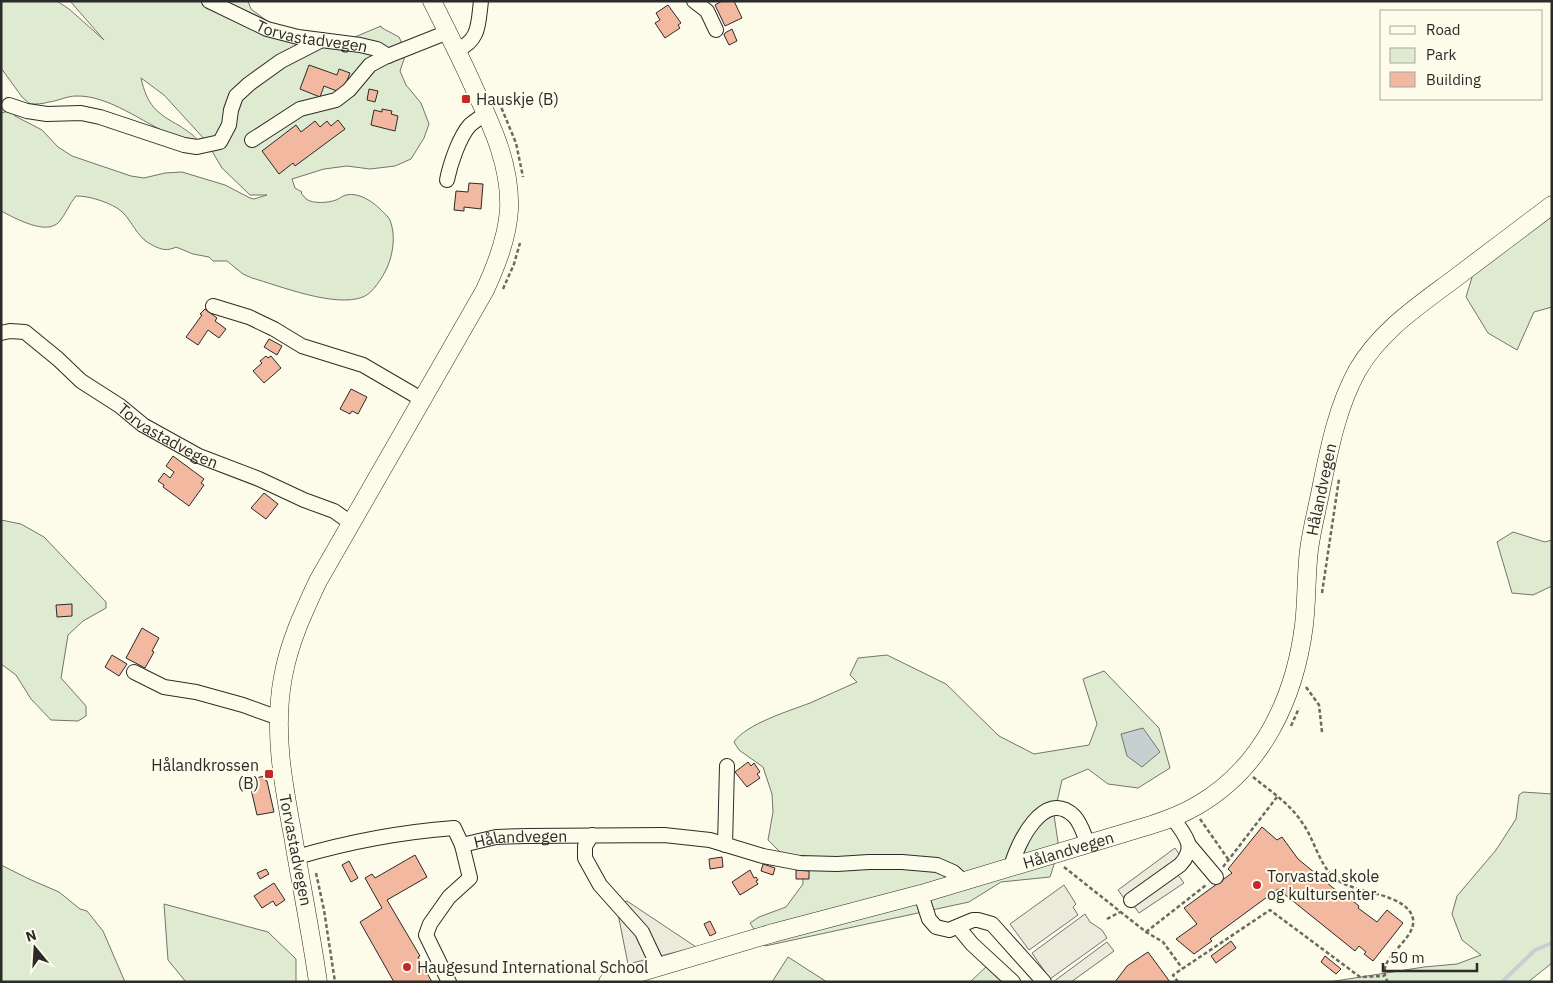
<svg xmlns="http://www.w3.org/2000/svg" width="1553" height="983" viewBox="0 0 1553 983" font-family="'IBM Plex Sans',sans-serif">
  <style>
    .green { fill: #deebd1; stroke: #74746e }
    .parking { fill: #eceadb; stroke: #74746e }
    .water { fill: #c7d0d0; stroke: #74746e }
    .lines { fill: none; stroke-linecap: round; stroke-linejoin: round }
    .stream { stroke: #c7d0d0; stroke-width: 4 }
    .building { fill: #f2b8a0; stroke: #2b2b2b }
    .minor-casing { stroke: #2b2b2b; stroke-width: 16 }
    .major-casing { stroke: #2b2b2b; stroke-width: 19 }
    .path { stroke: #6a6964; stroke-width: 2.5; stroke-dasharray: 4 2.5; stroke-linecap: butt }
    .minor { stroke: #fdfbea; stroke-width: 14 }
    .major { stroke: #fdfbea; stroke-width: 18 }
    .poi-dot { fill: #c62828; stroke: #fdfbea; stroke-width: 2 }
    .labels { text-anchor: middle; stroke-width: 4; stroke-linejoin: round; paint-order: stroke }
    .street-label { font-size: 16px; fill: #2b2b2b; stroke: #fdfbea }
    .poi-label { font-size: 16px; fill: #2b2b2b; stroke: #fdfbea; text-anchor: start }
  </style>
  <rect width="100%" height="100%" fill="#fdfbea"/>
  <!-- green -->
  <g class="green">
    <path d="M1,1H57L69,9L104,40L70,1H248L251,9L275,27L343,42L381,26L382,28L399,37L406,53L400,71L406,85L421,103L429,124L424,138L411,159L395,166L370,169L347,166L324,169L292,179L295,188L302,192L301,193C303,195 304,197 306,199C313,204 328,203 336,200C339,199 342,196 346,195C358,192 372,201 380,209C383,212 388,216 390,220C396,236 393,254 387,268C382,278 373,293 363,297C335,308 280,286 252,278L243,274L227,261H213L209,257L193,254L176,247C168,251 162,250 154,246C134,237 133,218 117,208C105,201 89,196 76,196C69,204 66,214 59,222C46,236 15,218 1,211V113L12,110L15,116L42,130L58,147L72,156L131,176L144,178L165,173L182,172L225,185L250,198L254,199L267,195H250L222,168L206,141L164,95L141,78C147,105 156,113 180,126C187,131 193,134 198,141C189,139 181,138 172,135C143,123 109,95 76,96C67,96 58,101 49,102C43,104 36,104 30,104L22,97L1,68Z"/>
    <path d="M1552,216V307L1534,312L1517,350L1488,333L1466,297L1473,274Z"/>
    <path d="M1,520L21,524L44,537L106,602V608L83,621L68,635L61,678L86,706V716L78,721L51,720L31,699L16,675L1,664Z"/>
    <path d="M1513,532L1545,542L1552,540V586L1533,595L1512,593L1497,542Z"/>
    <path d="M887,655L946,684L999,736L1034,754L1089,745L1097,724L1083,679L1104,671L1159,728L1170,768L1138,788L1108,784L1088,769L1062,780L1054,815L1059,849L1050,877L1001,882L969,902L765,946L750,923L759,917L786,907L803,884L802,867L781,853L768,840L773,812L772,794L763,767L739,750L734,742C746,724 789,711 810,703C826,696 841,689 857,682L850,675L858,658Z"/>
    <path d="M1523,792L1552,794V963L1528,982H1329L1424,967L1457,964L1481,955L1462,940L1452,914L1457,896L1496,850L1516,819L1519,795Z"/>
    <path d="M1,865L29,879L59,892L80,909L87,911L103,931L125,982H1Z"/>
    <path d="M164,904L268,932L296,959V982H186L168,960Z"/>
    <path d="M788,957L827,982H772Z"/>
    <path d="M988,965L1003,982H970Z"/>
  </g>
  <!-- parking -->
  <g class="parking">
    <path d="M1175,848L1186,864L1176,872L1184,883L1139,913L1134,906L1131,908L1118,890Z"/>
    <path d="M1064,885L1076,904L1073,907L1078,915L1029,950L1010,924Z"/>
    <path d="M627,901L696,947L628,964L616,904Z"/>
    <path d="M1085,914L1090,922L1102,930L1107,938L1050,979L1032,953Z"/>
    <path d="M1107,942L1114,951L1071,982H1053Z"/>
  </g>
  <!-- water -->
  <path class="water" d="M1143,728L1160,752L1142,767L1127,756L1121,734Z"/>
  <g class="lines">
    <!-- stream -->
    <path class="stream" d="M1502,982L1535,950L1552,943"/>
  </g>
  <!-- building -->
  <g class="building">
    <path d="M722,1H734L742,18L725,26L715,5Z"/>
    <path d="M668,5L681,23L678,25L680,28L665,38L655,23L660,20L656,13Z"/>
    <path d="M732,29L737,41L729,45L724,35L725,33Z"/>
    <path d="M309,65L337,75L339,69L350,73L342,93L324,86L320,97L300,89Z"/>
    <path d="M369,89L378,91L375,102L367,100Z"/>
    <path d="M382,109L392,111L391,114L398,116L395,131L371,125L374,110L382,112Z"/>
    <path d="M338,120L345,129L295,166L293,163L279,174L262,151L296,125L301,132L315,121L320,127L327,121L331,126Z"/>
    <path d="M469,183L483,184L481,209L464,207V211L454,210L456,191L468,192Z"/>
    <path d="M205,309L217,318L215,321L226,329L219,338L208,330L198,345L186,337L202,315L200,314Z"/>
    <path d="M269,339L282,346L277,355L264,347Z"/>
    <path d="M266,356L268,358L271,356L281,368L264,383L253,371L262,363L260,361Z"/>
    <path d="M351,389L367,397L358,414L352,411L350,414L340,409Z"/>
    <path d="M173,456L204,479L201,483L204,485L189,506L163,487L164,485L158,481L164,473L170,478L174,472L166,466Z"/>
    <path d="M264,493L278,504L266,519L251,508Z"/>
    <path d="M72,604V616L57,617L56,605Z"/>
    <path d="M142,628L159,638L152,651L154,652L145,668L126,658Z"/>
    <path d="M112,655L127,664L119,676L105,667Z"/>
    <path d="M748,762L751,766L754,763L760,772L757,774L760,778L747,787L735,772Z"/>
    <path d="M265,776L266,781H267L274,812L257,815L250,785L252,784L251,779Z"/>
    <path d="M1262,827L1277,840L1282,837L1298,859L1343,896L1344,894L1359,906L1358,908L1377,922L1387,910L1403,923L1373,961L1364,954L1366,952L1359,946L1355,951L1278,889L1210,939L1212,941L1194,954L1176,939L1197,924L1184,908L1232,873L1228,869Z"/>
    <path d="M415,855L427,877L387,900L420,956L418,957L432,982H394L360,922L382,908L365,878L372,874L375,878Z"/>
    <path d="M722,857L723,867L710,869L709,859Z"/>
    <path d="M349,861L358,878L351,882L342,865Z"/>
    <path d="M763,864L775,868L773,875L761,871Z"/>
    <path d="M266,869L269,874L260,879L257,873Z"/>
    <path d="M750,870L754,878L756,877L758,880L756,881L758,884L740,895L732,882Z"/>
    <path d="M796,870L809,871V879H796Z"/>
    <path d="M274,883L285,900L276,906L273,901L262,908L254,896Z"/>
    <path d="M710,921L716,933L710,936L704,924Z"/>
    <path d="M1231,941L1236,948L1216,963L1211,956Z"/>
    <path d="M1148,952L1170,982H1115L1127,966Z"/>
    <path d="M1325,956L1341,969L1336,974L1321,962Z"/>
  </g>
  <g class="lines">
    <defs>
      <g id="minor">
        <path id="s1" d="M209,1L267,29L298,37L360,45L377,49L388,56"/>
        <path d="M694,1L707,11L716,30"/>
        <path d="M457,50C480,40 478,24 481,1"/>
        <path d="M9,105L27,111L47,114L81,113L100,117L184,145L197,147L220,142L229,125L231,110L236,96L249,84L281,61L322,40"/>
        <path d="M252,140L300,109L336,100L349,90L370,65L385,57L448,32"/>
        <path d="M447,180C450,165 459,137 470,125C475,121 480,117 486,114"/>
        <path d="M213,306L249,317L274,329L302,346L363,365L423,400"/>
        <path id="s2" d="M1,333L10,331L25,332L58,359L81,381L120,406L143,425L199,456L259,479L304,500L334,511L351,523"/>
        <path d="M134,672L164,687L196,692L243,705L279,718"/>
        <path d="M592,835L585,846V858L600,885L642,932L658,966"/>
        <path d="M725,845L727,766"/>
        <path d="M1189,845L1216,877"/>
        <path id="s3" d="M297,857C348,842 401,832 454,828L462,845L496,837L527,836L664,835L710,840L763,856L800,863L837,864L869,862H902L937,865L953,872L963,881"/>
        <path d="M1011,867C1017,844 1044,787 1074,816C1081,823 1084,835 1088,844"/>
        <path d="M921,894L929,919L936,927L949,930L973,920H978L992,924L1044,982"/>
        <path d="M1131,900L1180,865C1198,846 1184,835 1173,818"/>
        <path d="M958,927L972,944L1013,982"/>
        <path d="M449,982L426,935L430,924L449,897L470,878L462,845"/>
      </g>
      <g id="major">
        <path d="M318,982C311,933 301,884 293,836C283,783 273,731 283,677C289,643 303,613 318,581L485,290C497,264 507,238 509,210C511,167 493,128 475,90C462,60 447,31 432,1"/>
        <path id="s4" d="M608,982L773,933L921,894L1151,825C1167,820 1183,814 1198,805C1263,767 1295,697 1304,625C1307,600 1306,574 1309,550C1312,527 1318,506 1322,484C1330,445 1338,406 1357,371C1380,331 1418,306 1454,279C1487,254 1519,230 1552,205"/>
      </g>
    </defs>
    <!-- minor casing -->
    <use href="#minor" class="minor-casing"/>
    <!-- major casing -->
    <use href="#major" class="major-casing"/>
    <!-- path -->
    <g class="path">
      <path d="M499,102L516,143L523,177"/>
      <path d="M503,289L514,264L520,243"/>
      <path d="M1322,593L1339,479"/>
      <path d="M1306,687L1319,705L1322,732"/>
      <path d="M1291,726L1299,708"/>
      <path d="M1253,777C1270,791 1289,803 1301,821C1315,839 1318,865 1337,880C1354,893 1408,893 1413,919C1417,941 1372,959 1388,982"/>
      <path d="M1200,819L1228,859"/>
      <path d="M1064,867L1146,932L1163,942L1182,968"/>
      <path d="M1223,867L1277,797"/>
      <path d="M316,873L324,910L335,982"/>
      <path d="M1107,919L1120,912"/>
      <path d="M1146,932L1206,885"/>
      <path d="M1178,982L1173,975L1270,910L1360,977L1384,976"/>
    </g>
    <!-- minor -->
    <use href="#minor" class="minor"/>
    <!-- major -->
    <use href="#major" class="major"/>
  </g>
  <!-- markers -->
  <g class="poi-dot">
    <rect x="461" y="94" width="10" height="10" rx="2.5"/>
    <rect x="264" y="769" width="10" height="10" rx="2.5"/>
    <circle cx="1257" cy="885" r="5"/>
    <circle cx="407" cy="967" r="5"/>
  </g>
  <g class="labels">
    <!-- street labels -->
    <g class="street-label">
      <text dy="6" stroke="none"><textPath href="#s1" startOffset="110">Torvastadvegen</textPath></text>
      <text dy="6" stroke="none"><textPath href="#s2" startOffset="202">Torvastadvegen</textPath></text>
      <text dy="6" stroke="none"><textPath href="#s4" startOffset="970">Hålandvegen</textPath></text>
      <text dy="6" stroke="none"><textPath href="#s3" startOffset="238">Hålandvegen</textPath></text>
      <text transform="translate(296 850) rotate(79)" y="6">Torvastadvegen</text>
      <text dy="6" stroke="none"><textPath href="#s4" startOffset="479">Hålandvegen</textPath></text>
    </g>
    <!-- poi labels -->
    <g class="poi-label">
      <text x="476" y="105">Hauskje (B)</text>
      <text x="259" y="771" text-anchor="end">Hålandkrossen<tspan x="259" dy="18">(B)</tspan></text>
      <text x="1267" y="882">Torvastad skole<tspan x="1267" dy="18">og kultursenter</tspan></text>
      <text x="417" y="973">Haugesund International School</text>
    </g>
  </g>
  <!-- border -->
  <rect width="1553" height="983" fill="none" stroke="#2b2b2b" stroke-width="5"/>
  <!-- legend -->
  <rect x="1380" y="10" width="162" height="90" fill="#fdfbea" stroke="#a9a89e"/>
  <rect x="1390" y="26" width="25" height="8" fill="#fdfbea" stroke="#a9a89e"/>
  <text x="1426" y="35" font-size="15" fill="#2b2b2b">Road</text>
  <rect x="1390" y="48" width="25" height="15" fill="#deebd1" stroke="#a9a89e"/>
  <text x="1426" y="60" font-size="15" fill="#2b2b2b">Park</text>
  <rect x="1390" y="72" width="25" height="15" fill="#f2b8a0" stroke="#a9a89e"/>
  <text x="1426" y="85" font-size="15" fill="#2b2b2b">Building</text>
  <!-- north arrow -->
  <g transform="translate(35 948) rotate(342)" stroke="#fdfbea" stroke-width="4" paint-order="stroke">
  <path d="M0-4L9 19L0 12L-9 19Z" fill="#2b2b2b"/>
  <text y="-8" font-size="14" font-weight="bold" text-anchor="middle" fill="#2b2b2b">N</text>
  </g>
  <!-- scale -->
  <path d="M1383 963v8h94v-8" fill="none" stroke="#2b2b2b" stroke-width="2.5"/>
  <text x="1390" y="963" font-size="15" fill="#2b2b2b" stroke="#fdfbea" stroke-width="4" paint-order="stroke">50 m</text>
</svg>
